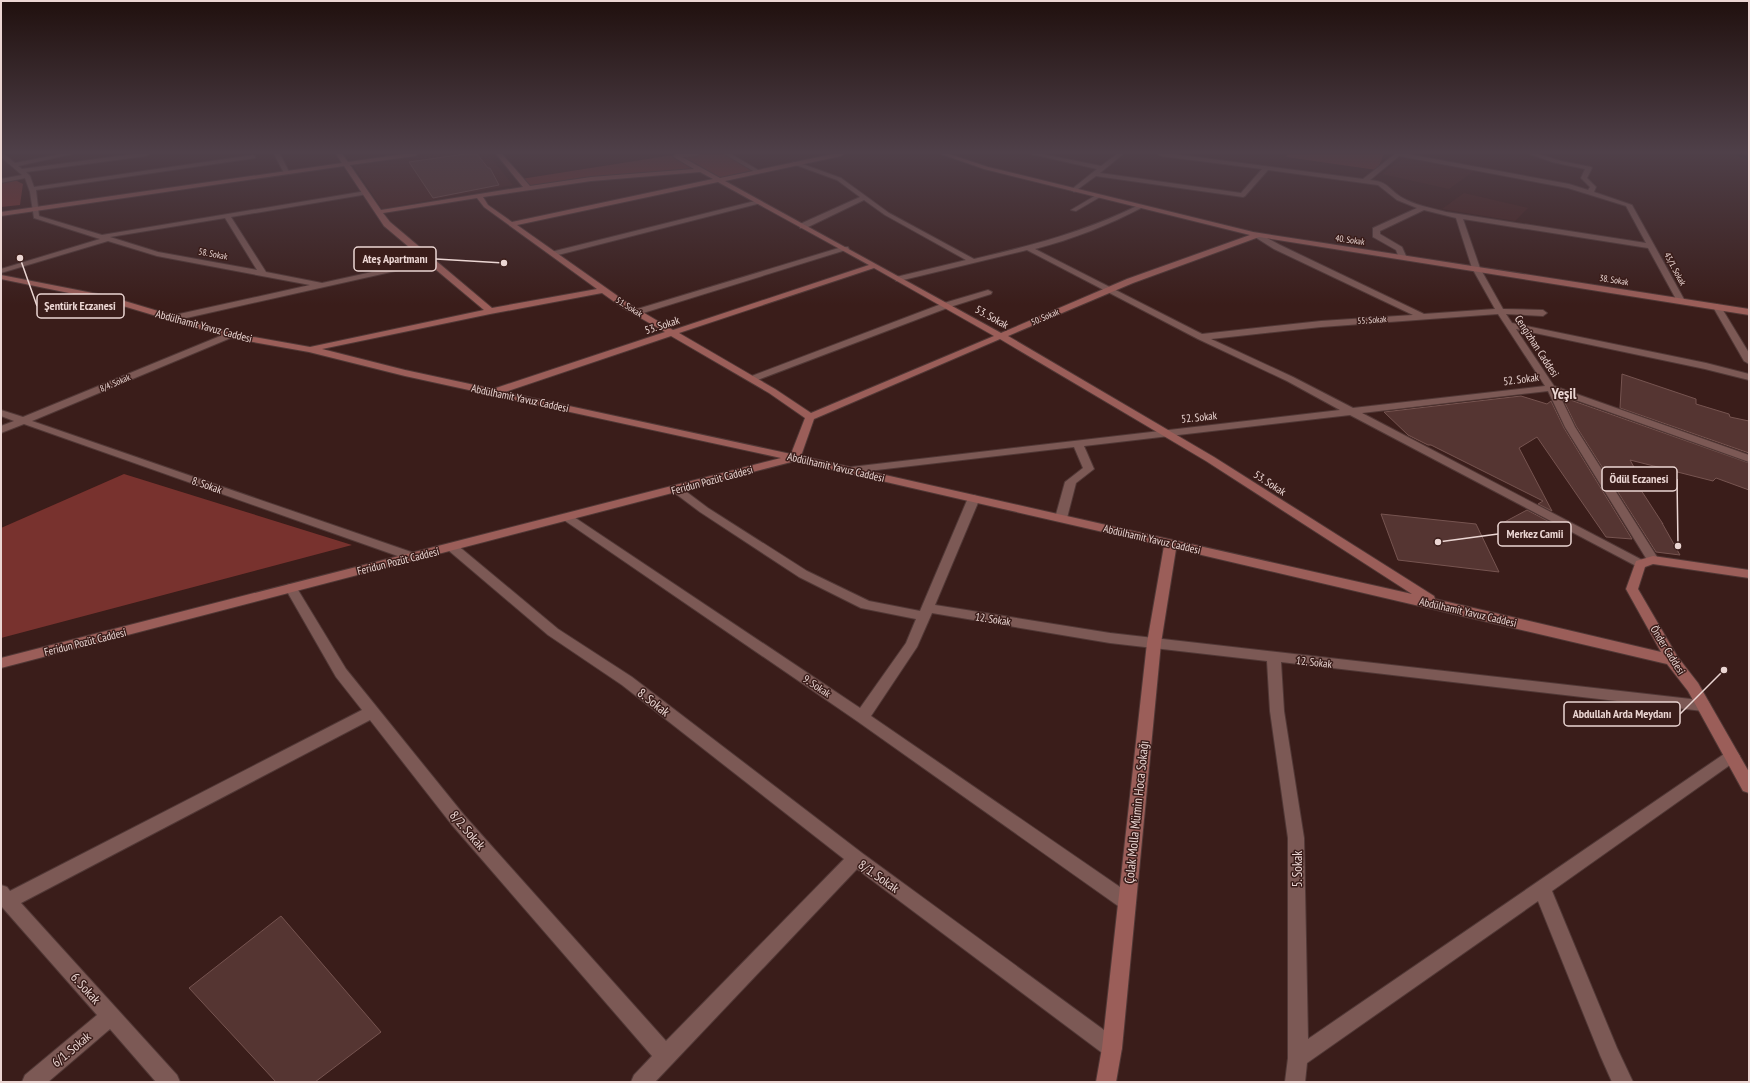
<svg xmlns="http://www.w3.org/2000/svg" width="1750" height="1083" viewBox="0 0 1750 1083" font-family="'PT Sans Narrow',sans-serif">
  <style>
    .built { fill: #46211e }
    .green { fill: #78322e }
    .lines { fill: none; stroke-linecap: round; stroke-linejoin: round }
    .stream { stroke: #08181b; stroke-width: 4 }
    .building { fill: #553532; stroke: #765450 }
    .street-casing { stroke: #513836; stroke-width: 2 }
    .secondary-casing { stroke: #513836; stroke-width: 2 }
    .street { fill: #7c5955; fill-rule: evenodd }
    .secondary { fill: #9b5e59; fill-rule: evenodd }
    .labels { text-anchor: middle; stroke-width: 3; stroke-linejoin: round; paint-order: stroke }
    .far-street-label { font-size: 9px; fill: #ebd6d3; stroke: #3a1d1a }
    .street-label { font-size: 11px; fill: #ebd6d3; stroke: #3a1d1a }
    .near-street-label { font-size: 13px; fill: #ebd6d3; stroke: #3a1d1a }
    .district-label { font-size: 15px; font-weight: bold; fill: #ebd6d3; stroke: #3a1d1a }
    .leader { fill: none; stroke: #ebd6d3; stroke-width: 1.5 }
    .callout-dot { fill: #ebd6d3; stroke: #3a1d1a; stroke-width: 1.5 }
    .callout { fill: #3a1d1a; stroke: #ebd6d3; stroke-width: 1.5 }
    .callout-label { font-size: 12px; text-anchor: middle; font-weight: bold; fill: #ebd6d3 }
  </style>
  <rect width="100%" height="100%" fill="#3a1d1a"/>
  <!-- built -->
  <g class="built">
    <path d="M433,154H488L513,185L382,209L353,165Z"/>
    <path d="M1406,156L1477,169L1449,189L1382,174Z"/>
    <path d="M1464,193L1528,208L1515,221L1442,209Z"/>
  </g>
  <!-- green -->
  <g class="green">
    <path d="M696,154H727L757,171L718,179L700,170L591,179L528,188L521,179L673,155L677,157Z"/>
    <path d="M1288,154H1384L1377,170L1286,157Z"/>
    <path d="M15,180L23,184L20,205L1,207V183Z"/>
    <path d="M124,474L352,545L1,638V528Z"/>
  </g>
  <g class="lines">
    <!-- stream -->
    <path class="stream" d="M1738,154L1749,158"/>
  </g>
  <!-- building -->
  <g class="building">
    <path d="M465,154H477L488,168H490L499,185L433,198L409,162Z"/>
    <path d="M1622,374L1696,399V404L1729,414L1730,417L1749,421V453L1620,408Z"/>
    <path d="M1521,396L1547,404L1551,401L1564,428L1632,539L1606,537L1537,437L1519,448L1552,511L1538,504L1543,501L1431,445H1428L1408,435L1384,412Z"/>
    <path d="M1562,397L1749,463V490L1716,478L1713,481L1630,460L1644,485L1637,484L1663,524L1662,523L1680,555L1656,552L1576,426Z"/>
    <path d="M1527,510L1561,528L1564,534L1497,526Z"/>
    <path d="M1381,514L1476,524L1499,572L1398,560Z"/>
    <path d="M281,916L381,1032L315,1082H276L189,988Z"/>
  </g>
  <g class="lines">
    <defs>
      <g id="street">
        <path d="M1,154H4L15,163L61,154H72L18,166L22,169L134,154H149L146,156L26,172L30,176L34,187L253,155L255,156V158L36,190L39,216L102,235L366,191L368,192V194L231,217L266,272L322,283L431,259L435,261L431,263L173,321L169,318L170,316L310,285L157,256L108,241L1,273V269L100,239L34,218L30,192L25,178L1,183V179L22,175L1,157ZM225,218L257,270L158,252L110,237Z"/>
        <path d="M274,154H280L289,172L288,173H284Z"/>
        <path d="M724,154H731L760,171L755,172Z"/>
        <path d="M1031,154H1042L1101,166L1117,154H1123L1100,173L1241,193L1262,169L1161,156L1158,154H1173L1363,179L1395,154H1407L1569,184L1588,190L1590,187L1581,178L1585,169L1552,162L1530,154H1538L1561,161L1591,167L1592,168L1587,178L1596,187L1594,192L1632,205L1685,301L1684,303H1678L1677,301L1648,248L1463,219L1480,268L1503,309L1543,310L1547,313L1543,316L1506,314L1512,323L1706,363L1749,374V380L1705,369L1516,329L1554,386L1749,455V462L1559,394L1575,427L1659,560L1657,563H1649L1565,427L1548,391L1362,413L1644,561L1646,564L1644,567L1640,568L1350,415L1084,446L1094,469L1076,483L1067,518L1065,521H1057L1055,518L1065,482L1083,468L1074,447L851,473L847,472L846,470L847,468L851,467L1340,410L1287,381L1198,339L1027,250L899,281H896V277L966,260L885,215L864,200L806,228H800V224L860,197L837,180L793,164V162H797L841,178L889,213L974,259C1033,245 1084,232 1139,205H1143V207C1109,225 1073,239 1035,249L1202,334L1321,321L1413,315L1274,249L1255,237V233H1258L1280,245L1424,314L1495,309L1472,268L1456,218L1424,210L1380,231V234L1402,247L1406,256L1402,258H1399L1396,250L1373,237V228L1417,208L1397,200L1378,185L1268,170L1245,196L1243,197L1096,176L1074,192L1071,190L1072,189L1097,169ZM1399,156L1568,188L1626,206L1646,243L1446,212C1431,208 1414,205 1401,197C1387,188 1389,182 1370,180ZM1498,314L1545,386L1353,408L1293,377L1211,339L1321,327Z"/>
        <path d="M1098,194L1101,196L1100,197L1076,211L1071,210Z"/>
        <path d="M759,200L762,202L761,203L554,256L550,254L551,252Z"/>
        <path d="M842,247H848L849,249L640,314L637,315L633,312L634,310Z"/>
        <path d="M988,290L992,292L991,294L950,307L755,381L752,382L747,379L749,377L944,303Z"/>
        <path d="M1717,304L1721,307L1749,353V364L1744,361L1713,307Z"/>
        <path d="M230,332L234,335L233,337L32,421L417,554L419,557L417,560H409L24,424L1,433V426L14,421L1,416V410L23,417Z"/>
        <path d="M676,486L680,487L708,508L807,571L869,601L920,611L968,498L974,495L980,498L935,605L1110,633L1708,701L1710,705L1708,709L1703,711L1281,662L1284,711L1304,838L1308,1039L1727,752L1732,750L1737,752L1740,756L1737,760L1552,891L1617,1048L1633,1082H1612L1600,1055L1538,901L1307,1063L1305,1082H1285L1288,1058V838L1270,711L1267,661L1110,643L932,613L917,647L871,716L1133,896L1136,902L1133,908L1127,910L1121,908L857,721L561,518L563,515H571L860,708L906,643L916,619L861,608L799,577L700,512L672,491L670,489L672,487Z"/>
        <path d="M452,543L456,544L558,629L632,677L862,853L1119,1041L1122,1048L1119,1055L1112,1058L1105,1055L857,869L655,1082H631L634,1075L652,1056L452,825L370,720L21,903L177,1075L180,1082H156L110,1029L48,1082H22L25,1075L97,1015L2,907L1,885L7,887L10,891L362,710L336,677L285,588L287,585L291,584L295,585L346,669L464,815L666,1041L844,859L622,685L548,635L448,550L446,547L448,544Z"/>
      </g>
      <path id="secondary" d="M336,154H342L348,162L404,154H418L415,156L350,165L381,210L523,187L496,154H502L530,186L591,177L694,169L675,158L673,156L676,154H699L696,156L682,157L720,178L833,154H844L841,156L725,181L1001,333L1127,279L1250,235L984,169L941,154H949L988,167L1253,232L1749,309V315L1259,237L1133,283L1008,336L1214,457L1434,596L1435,599L1661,652L1626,589L1636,561L1653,556L1749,570V578L1653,564L1645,567L1638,589L1677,656L1698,683L1749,772V793L1743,791L1688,691L1667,664L1176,549L1161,643L1122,1048L1116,1082H1096L1102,1048L1147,643L1164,546L795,461L1,668V658L781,458L405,376L309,352L230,338L103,300L1,279V275L108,296L231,333L310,347L484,310L384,226L344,166L1,216V212L342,163ZM700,172L713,179L512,222L488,205L483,197L591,181ZM718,182L869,265L673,330L629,304L517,225ZM477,198L484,207L597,289L492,308L390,222L383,213ZM874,268L994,336L811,413L775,389L679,333ZM602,293L623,308L665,332L493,389L405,370L322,349L490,314ZM671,336L769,393L805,418L791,454L505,392ZM1000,339L1206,461L1412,594L801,456L814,419Z"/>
    </defs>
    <!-- street casing -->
    <use href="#street" class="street-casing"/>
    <!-- secondary casing -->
    <use href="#secondary" class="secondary-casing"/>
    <!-- street -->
    <use href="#street" class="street"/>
    <!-- secondary -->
    <use href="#secondary" class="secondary"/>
  </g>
  <!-- sky -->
  <linearGradient id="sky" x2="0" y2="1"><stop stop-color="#20100e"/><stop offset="0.5" stop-color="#4f4049"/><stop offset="1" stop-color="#4f4049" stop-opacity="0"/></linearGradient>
  <rect width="1750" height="305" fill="url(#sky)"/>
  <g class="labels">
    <!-- far-street labels -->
    <g class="far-street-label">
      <text transform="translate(1350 240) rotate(8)" y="3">40. Sokak</text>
      <text transform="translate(213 254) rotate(11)" y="3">58. Sokak</text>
      <text transform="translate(1675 269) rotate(62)" y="3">43/1. Sokak</text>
      <text transform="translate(1614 280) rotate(9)" y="3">38. Sokak</text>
      <text transform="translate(629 307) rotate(32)" y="3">51. Sokak</text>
      <text transform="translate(1045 317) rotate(-23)" y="3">50. Sokak</text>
      <text transform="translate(1372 320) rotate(-4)" y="3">55. Sokak</text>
      <text transform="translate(115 383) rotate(-23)" y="3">8/4. Sokak</text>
    </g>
    <!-- street labels -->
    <g class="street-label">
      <text transform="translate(992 317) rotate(29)" y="4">53. Sokak</text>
      <text transform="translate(662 325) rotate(-18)" y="4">53. Sokak</text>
      <text transform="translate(204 326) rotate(15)" y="4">Abdülhamit Yavuz Caddesi</text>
      <text transform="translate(1537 346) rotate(57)" y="4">Cengizhan Caddesi</text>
      <text transform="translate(1521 379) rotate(-7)" y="4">52. Sokak</text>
      <text transform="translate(520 398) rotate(12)" y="4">Abdülhamit Yavuz Caddesi</text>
      <text transform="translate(1199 417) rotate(-6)" y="4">52. Sokak</text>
      <text transform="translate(836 467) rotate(13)" y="4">Abdülhamit Yavuz Caddesi</text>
      <text transform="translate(712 480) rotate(-15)" y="4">Feridun Pozüt Caddesi</text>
      <text transform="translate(1270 483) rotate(33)" y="4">53. Sokak</text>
      <text transform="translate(207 485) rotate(19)" y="4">8. Sokak</text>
      <text transform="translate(1152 539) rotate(13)" y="4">Abdülhamit Yavuz Caddesi</text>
      <text transform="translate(398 561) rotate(-14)" y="4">Feridun Pozüt Caddesi</text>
      <text transform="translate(1468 612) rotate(13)" y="4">Abdülhamit Yavuz Caddesi</text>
      <text transform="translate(993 619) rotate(9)" y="4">12. Sokak</text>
      <text transform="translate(85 642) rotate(-14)" y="4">Feridun Pozüt Caddesi</text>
      <text transform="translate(1668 650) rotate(58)" y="4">Önder Caddesi</text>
      <text transform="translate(1314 662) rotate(6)" y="4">12. Sokak</text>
      <text transform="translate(817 686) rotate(34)" y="4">9. Sokak</text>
    </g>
    <!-- near-street labels -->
    <g class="near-street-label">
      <text transform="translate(654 702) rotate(38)" y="5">8. Sokak</text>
      <text transform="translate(1136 812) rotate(-84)" y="5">Çolak Molla Mümin Hoca Sokağı</text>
      <text transform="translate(468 830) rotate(49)" y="5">8/2. Sokak</text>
      <text transform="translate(1297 869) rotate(-90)" y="5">5. Sokak</text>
      <text transform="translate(879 876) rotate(35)" y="5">8/1. Sokak</text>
      <text transform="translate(86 988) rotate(48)" y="5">6. Sokak</text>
      <text transform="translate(71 1049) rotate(-40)" y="5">6/1. Sokak</text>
    </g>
    <!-- district labels -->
    <g class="district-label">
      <text x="1564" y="399">Yeşil</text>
    </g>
  </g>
  <!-- callouts -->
  <path class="leader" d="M504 263L436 259M20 258L37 306M1678 546L1677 479M1438 542L1498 534M1724 670L1680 714"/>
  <g class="callout-dot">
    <circle cx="504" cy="263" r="4"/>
    <circle cx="20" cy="258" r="4"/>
    <circle cx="1678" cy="546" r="4"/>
    <circle cx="1438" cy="542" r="4"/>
    <circle cx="1724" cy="670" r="4"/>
  </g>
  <g class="callout">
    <rect x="354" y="247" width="82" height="24" rx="4"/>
    <rect x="37" y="294" width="87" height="24" rx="4"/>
    <rect x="1602" y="467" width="75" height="24" rx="4"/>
    <rect x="1498" y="522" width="73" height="24" rx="4"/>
    <rect x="1564" y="702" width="116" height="24" rx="4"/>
  </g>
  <g class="callout-label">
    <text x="395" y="263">Ateş Apartmanı</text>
    <text x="80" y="310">Şentürk Eczanesi</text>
    <text x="1639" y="483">Ödül Eczanesi</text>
    <text x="1535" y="538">Merkez Camii</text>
    <text x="1622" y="718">Abdullah Arda Meydanı</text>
  </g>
  <!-- border -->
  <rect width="1750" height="1083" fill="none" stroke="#ebd6d3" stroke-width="4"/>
</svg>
